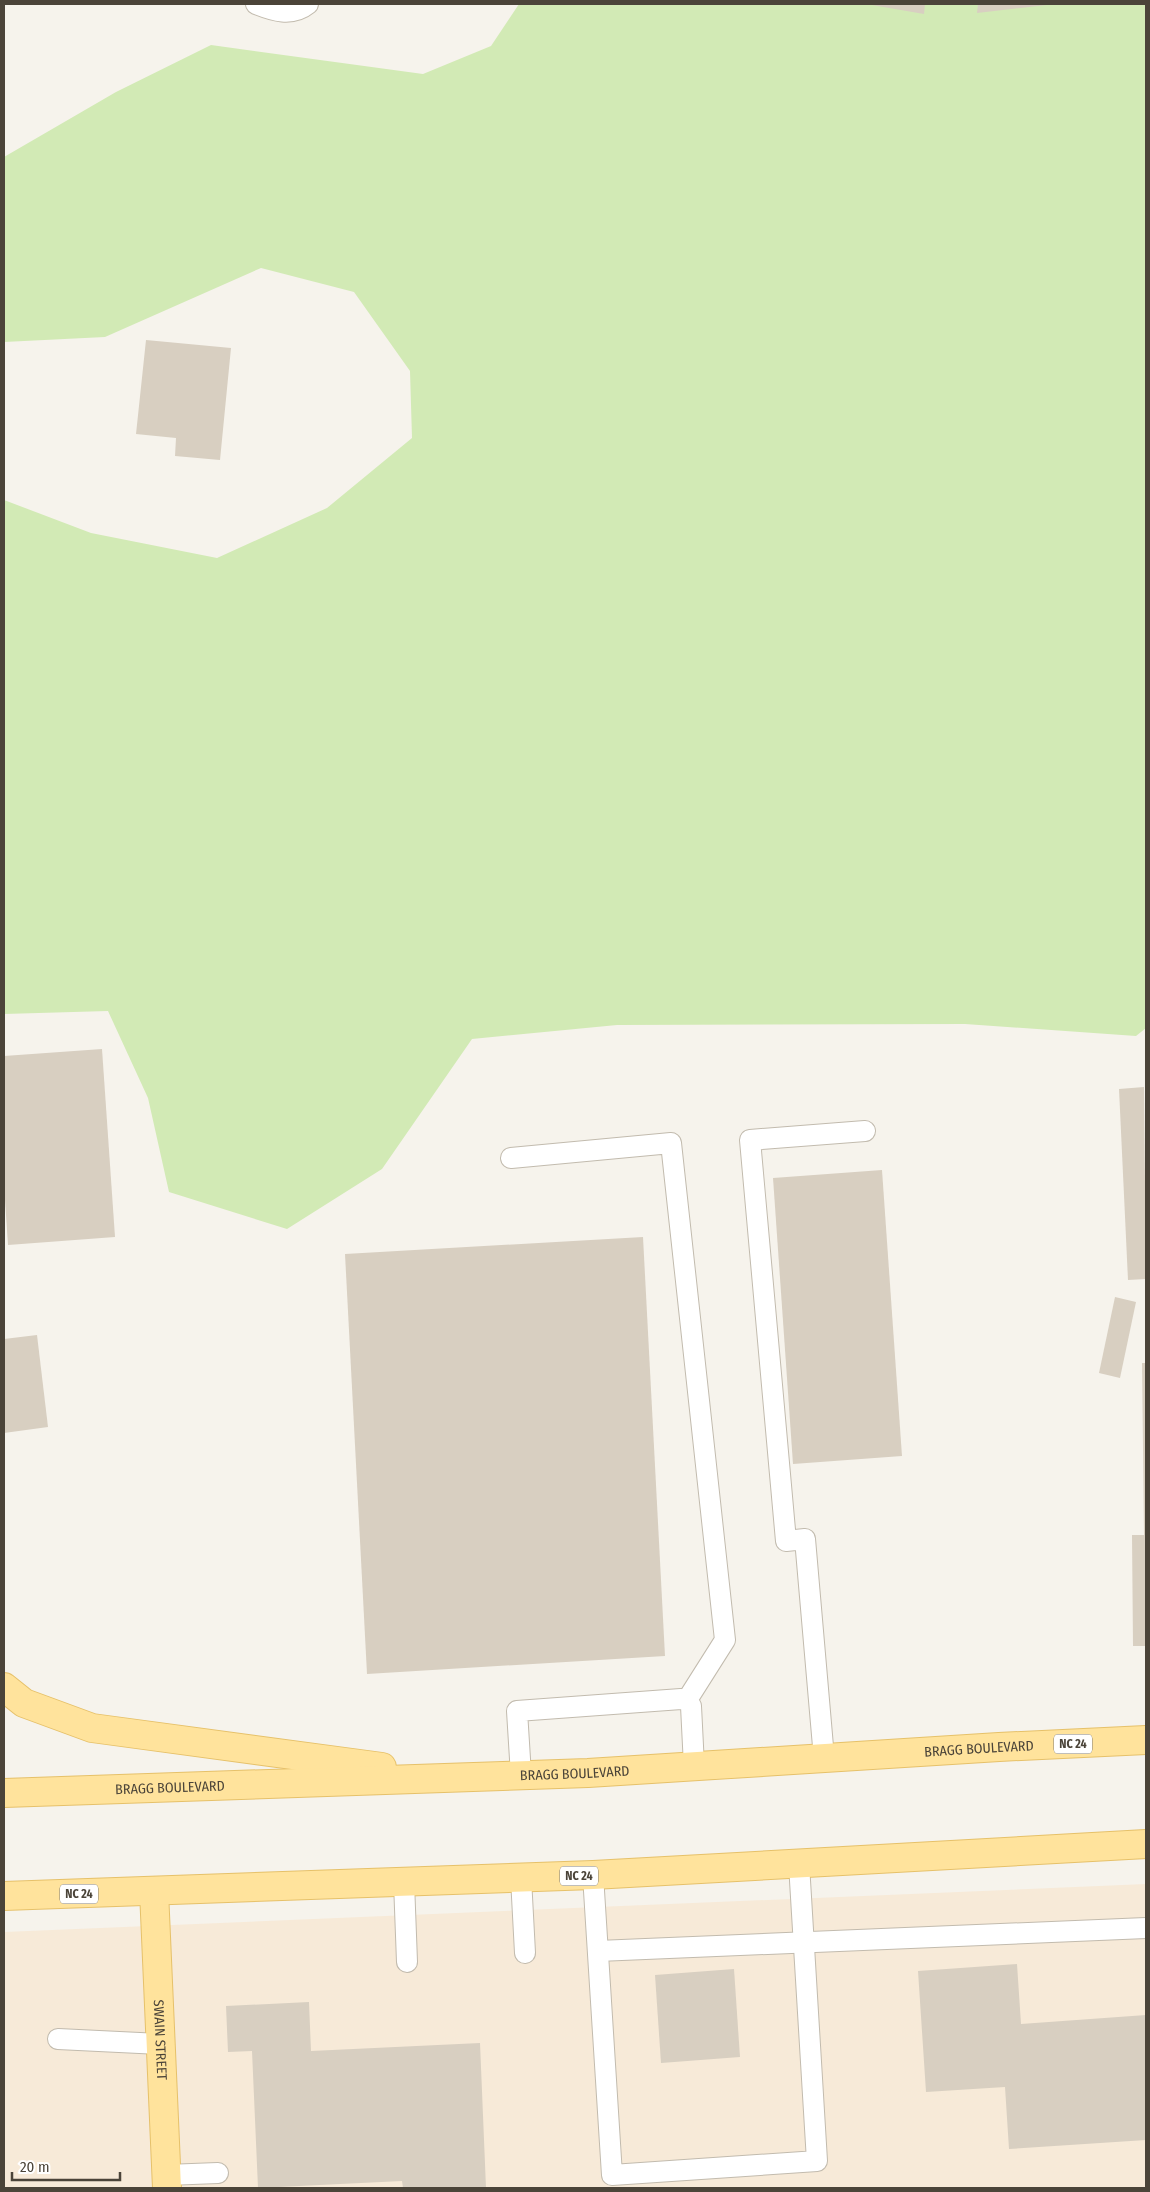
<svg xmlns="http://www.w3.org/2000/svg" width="1150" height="2192" viewBox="0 0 1150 2192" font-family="'Fira Sans Condensed',sans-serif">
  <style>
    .commercial { fill: #f7ead8 }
    .green { fill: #d2eab5 }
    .building { fill: #d8cfc1 }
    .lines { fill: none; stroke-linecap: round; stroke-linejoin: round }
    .service-casing { stroke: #c2bbae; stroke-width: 22 }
    .primary-casing { stroke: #e6c16a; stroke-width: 30 }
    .service { stroke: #fff; stroke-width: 20 }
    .primary { stroke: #ffe39c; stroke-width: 28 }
    .labels { text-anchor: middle; stroke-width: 4.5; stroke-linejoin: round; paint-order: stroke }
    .shield { fill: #fff; stroke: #817c74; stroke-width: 1 }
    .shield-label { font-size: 12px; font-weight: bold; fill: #4b4439 }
    .street-label { font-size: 14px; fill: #4b4439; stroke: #fff }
  </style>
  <rect width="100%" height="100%" fill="#f6f3ec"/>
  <!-- commercial -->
  <path class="commercial" d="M1146,1884V2188H4V1932Z"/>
  <!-- green -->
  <path class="green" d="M519,4H1146V1028L1136,1036L965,1024L617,1025L472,1039L382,1169L287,1229L169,1192L148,1098L108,1011L4,1014V500L91,533L217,558L327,508L412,438L410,371L354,292L261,268L105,337L4,342V157L116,92L211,45L423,74L491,46Z"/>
  <!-- building -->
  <g class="building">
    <path d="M866,4H925L924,14Z"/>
    <path d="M978,4H1047V5L977,13Z"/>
    <path d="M146,340L231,348L220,460L175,456L176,438L136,434Z"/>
    <path d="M102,1049L115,1237L8,1245L4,1185V1056Z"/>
    <path d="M1144,1087L1146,1279L1128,1280L1119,1089Z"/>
    <path d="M882,1170L902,1456L793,1464L773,1178Z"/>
    <path d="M643,1237L665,1656L367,1674L345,1254Z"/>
    <path d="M1115,1297L1136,1302L1120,1378L1099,1373Z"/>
    <path d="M37,1335L48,1427L4,1433V1339Z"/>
    <path d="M1142,1363H1146V1646H1133L1132,1535H1144Z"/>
    <path d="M1017,1964L1021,2024L1146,2015V2140L1009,2149L1005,2087L926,2092L918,1971Z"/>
    <path d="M734,1969L740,2057L661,2063L655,1975Z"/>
    <path d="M309,2002L311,2051L480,2043L486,2188H403L402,2181L258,2188L252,2051L228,2052L226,2006Z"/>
  </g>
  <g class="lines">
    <defs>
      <g id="service">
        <path d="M256,4C273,11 292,17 308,4"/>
        <path d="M511,1158L671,1143L725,1640L687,1700"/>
        <path d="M824,1758L805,1539L786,1541L750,1140L865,1131"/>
        <path d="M521,1775L517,1711L681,1699L687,1700L691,1706L694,1766"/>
        <path d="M593,1875L612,2175L817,2161L799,1864"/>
        <path d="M521,1878L525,1953"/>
        <path d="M404,1882L407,1962"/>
        <path d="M598,1951L1146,1928"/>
        <path d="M58,2039L160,2044"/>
        <path d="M166,2175L218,2173"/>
      </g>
      <g id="primary">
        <path d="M4,1687L24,1703L92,1728L382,1767"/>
        <path id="s1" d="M4,1793L588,1773L999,1747L1146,1740"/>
        <path id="s2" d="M154,1891L167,2188"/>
        <path d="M4,1896L593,1875L1146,1844"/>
      </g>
    </defs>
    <!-- service casing -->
    <use href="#service" class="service-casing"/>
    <!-- primary casing -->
    <use href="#primary" class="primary-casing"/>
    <!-- service -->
    <use href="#service" class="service"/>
    <!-- primary -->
    <use href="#primary" class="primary"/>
  </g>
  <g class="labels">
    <!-- shield labels -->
    <g class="shield">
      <rect x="1054" y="1734.5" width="38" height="19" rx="4"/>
      <rect x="560" y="1866.5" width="38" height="19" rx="4"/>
      <rect x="60" y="1884.5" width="38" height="19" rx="4"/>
    </g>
    <g class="shield-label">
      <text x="1073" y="1748">NC 24</text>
      <text x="579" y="1880">NC 24</text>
      <text x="79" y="1898">NC 24</text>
    </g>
    <!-- street labels -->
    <g class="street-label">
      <text dy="5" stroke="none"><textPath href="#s1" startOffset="976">BRAGG BOULEVARD</textPath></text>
      <text dy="5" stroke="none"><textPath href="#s1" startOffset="571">BRAGG BOULEVARD</textPath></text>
      <text dy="5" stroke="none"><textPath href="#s1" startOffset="166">BRAGG BOULEVARD</textPath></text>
      <text dy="5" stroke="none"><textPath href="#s2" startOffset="149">SWAIN STREET</textPath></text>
    </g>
  </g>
  <!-- border -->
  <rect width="1150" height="2192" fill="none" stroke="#4b4439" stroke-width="10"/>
  <!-- scale -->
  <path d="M12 2172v8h108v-8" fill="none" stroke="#4b4439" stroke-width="2.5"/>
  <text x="20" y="2172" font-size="15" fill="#4b4439" stroke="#ffffff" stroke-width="4" paint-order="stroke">20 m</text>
</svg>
